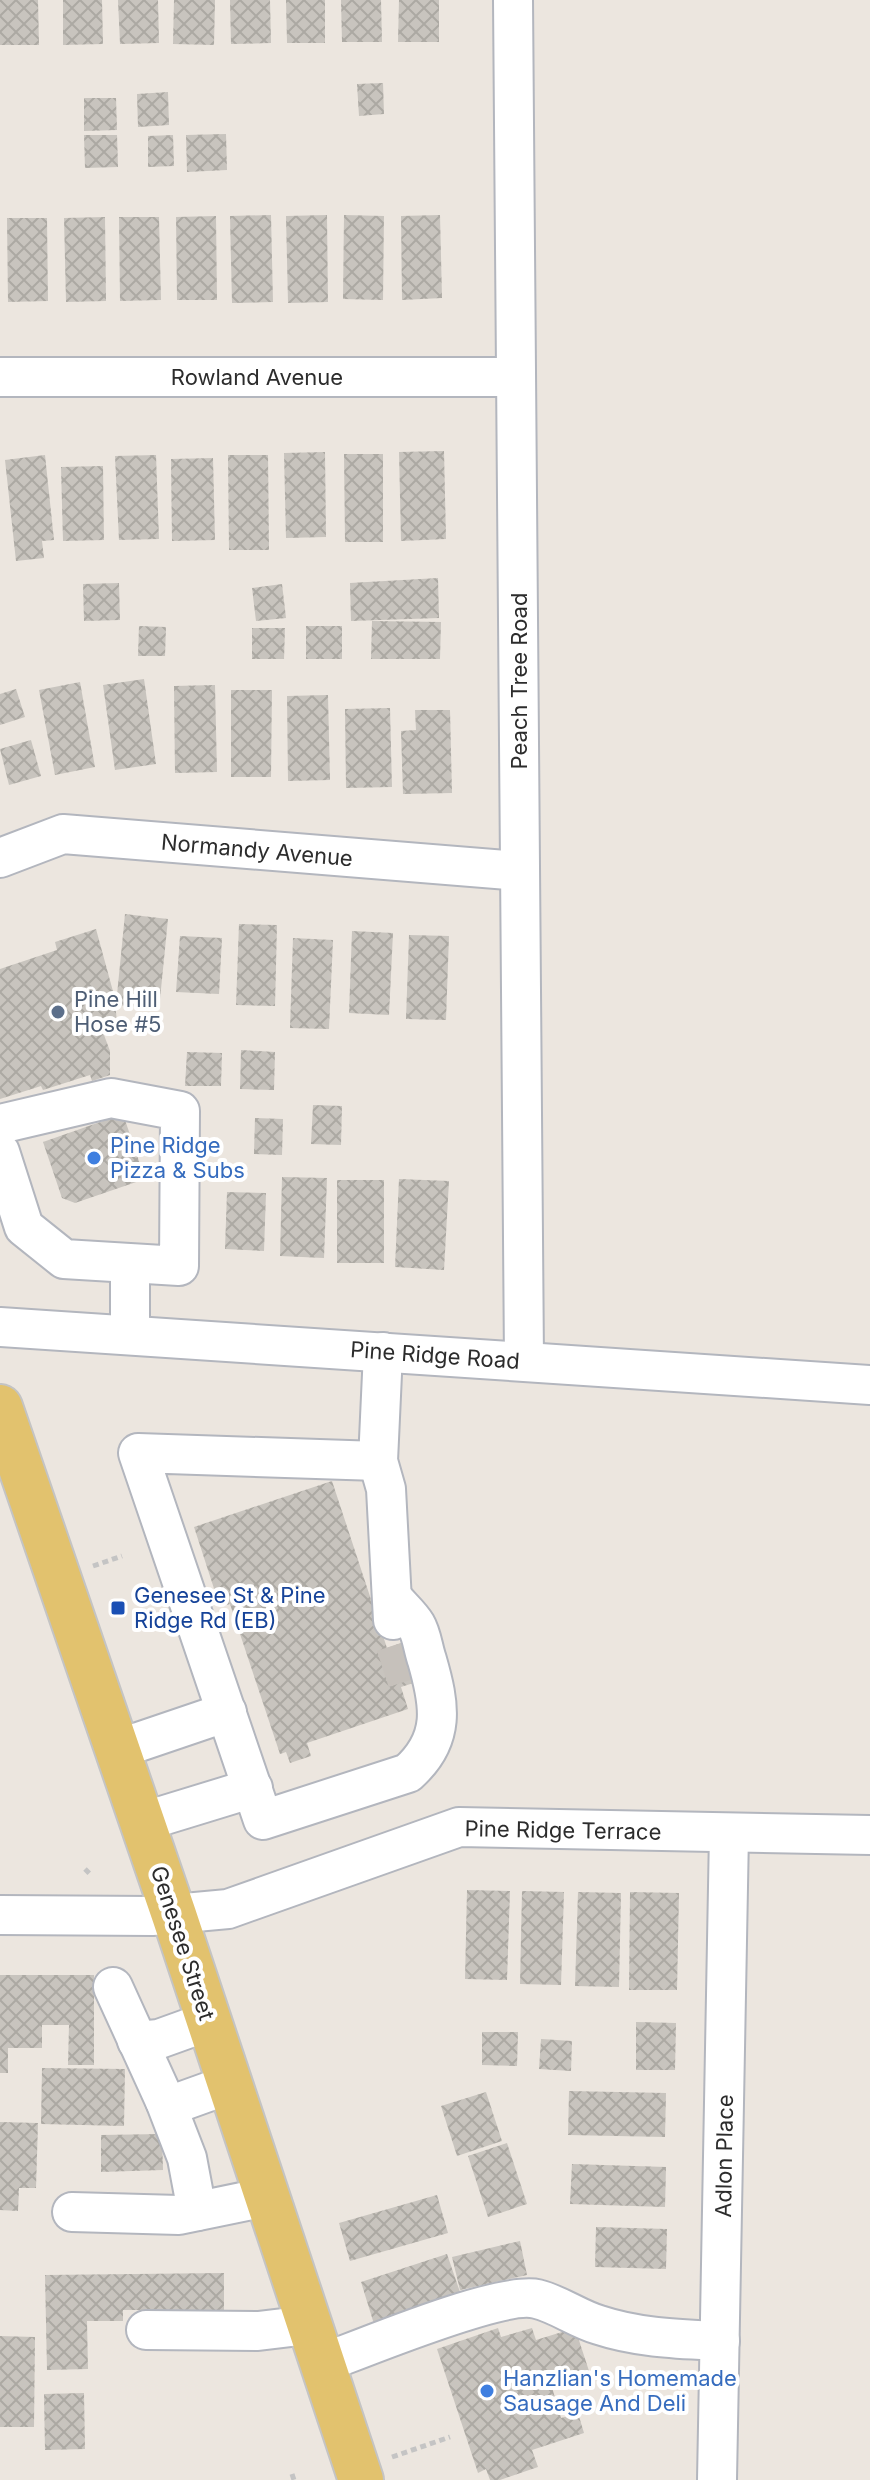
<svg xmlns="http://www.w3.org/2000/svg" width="870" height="2480" viewBox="0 0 870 2480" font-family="Inter,sans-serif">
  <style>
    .building { fill: url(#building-cross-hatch) }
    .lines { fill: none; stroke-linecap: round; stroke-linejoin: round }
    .minor-tunnel { stroke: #c6c1bb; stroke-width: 38; stroke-dasharray: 38 19; stroke-linecap: butt }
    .minor-casing { stroke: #b3b6be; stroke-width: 42 }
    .major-casing { stroke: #c4c4c4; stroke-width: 48 }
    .path { stroke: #c4c4c4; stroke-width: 5; stroke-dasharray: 6 4; stroke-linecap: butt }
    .minor { stroke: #fff; stroke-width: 38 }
    .major { stroke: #e2c26e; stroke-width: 44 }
    .service-dot { fill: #5c6f8a; stroke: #fff; stroke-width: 3 }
    .shop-dot { fill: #3f7fe0; stroke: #fff; stroke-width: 3 }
    .transit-dot { fill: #1a4fb4; stroke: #fff; stroke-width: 3 }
    .labels { text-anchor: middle; stroke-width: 8; stroke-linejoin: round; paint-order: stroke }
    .street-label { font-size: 22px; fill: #2c2c2c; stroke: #fff }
    .service-label { font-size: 22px; fill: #4e5e75; stroke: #fff; text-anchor: start }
    .shop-label { font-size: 22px; fill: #366cbe; stroke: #fff; text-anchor: start }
    .transit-label { font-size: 22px; fill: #164399; stroke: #fff; text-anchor: start }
  </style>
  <defs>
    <pattern id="building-cross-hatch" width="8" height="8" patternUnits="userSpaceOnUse" patternTransform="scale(2)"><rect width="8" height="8" fill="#c8c4be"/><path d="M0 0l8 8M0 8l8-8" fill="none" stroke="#aca9a3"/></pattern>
  </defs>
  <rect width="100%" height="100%" fill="#ece6df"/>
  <!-- building -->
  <g class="building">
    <path d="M0,0H38L39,45H0Z"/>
    <path d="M63,0H102L103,44L63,45Z"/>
    <path d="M118,0H158L159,43L120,44Z"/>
    <path d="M174,0H215L214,45L173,44Z"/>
    <path d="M230,0H270L271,43L231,44Z"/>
    <path d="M286,0H325V43H287Z"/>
    <path d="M341,0H381L382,42H342Z"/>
    <path d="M399,0H439V42H398Z"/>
    <path d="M383,83L384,114L359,116L357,84Z"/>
    <path d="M168,92L169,125L138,127L137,94Z"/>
    <path d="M84,98H116L117,130L84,131Z"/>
    <path d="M226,134L227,170L187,172L186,135Z"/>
    <path d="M84,135H117L118,167L85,168Z"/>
    <path d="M173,135L174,166L148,167V136Z"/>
    <path d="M271,215L273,302L232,303L230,216Z"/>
    <path d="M327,215L328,302L288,303L286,216Z"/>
    <path d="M344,215L384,216L383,300L343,299Z"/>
    <path d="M440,215L442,298L402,300L401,216Z"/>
    <path d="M216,216L217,300H177L176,217Z"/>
    <path d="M105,217L106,301L66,302L64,218Z"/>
    <path d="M119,217H159L161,300L120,301Z"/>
    <path d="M7,218H47L48,301L8,302Z"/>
    <path d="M444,451L446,539L401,541L399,452Z"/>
    <path d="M325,452L326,537L286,538L284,453Z"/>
    <path d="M344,454H383V542H345Z"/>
    <path d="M45,455L54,540L42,541L44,558L16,561L5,460Z"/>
    <path d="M156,455L159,539L119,540L115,456Z"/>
    <path d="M228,455H268L269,550H229Z"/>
    <path d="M213,458L215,540L172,541L171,459Z"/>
    <path d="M103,466L104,540L63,541L61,467Z"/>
    <path d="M438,578L439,618L351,621L350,583Z"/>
    <path d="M119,583L120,620L84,621L83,584Z"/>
    <path d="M282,584L286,618L256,621L252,588Z"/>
    <path d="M372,621L441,622L440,659H371Z"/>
    <path d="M139,626L166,627L165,656H138Z"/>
    <rect x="306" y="626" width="36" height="33"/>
    <path d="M252,628H285L284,659H252Z"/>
    <path d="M144,679L156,764L115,770L103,685Z"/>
    <path d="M80,682L95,767L55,775L39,690Z"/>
    <path d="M215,685L217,772L175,773L174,686Z"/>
    <path d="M16,689L25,717L0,725V694Z"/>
    <path d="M231,690H272L271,777H231Z"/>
    <path d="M328,695L330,780L288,781L287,696Z"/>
    <path d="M390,708L392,787L346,788L345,709Z"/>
    <path d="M415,710H450L452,793L403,794L401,731L416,730Z"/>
    <path d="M31,740L41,776L9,785L0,749Z"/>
    <path d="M125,914L168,919L159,1009L116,1005Z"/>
    <path d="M239,924L277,925L275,1006L236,1005Z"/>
    <path d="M96,929L114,995L118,1030L104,1035L110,1051V1075L92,1081L90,1075L43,1090L41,1086L0,1099V969L57,950L55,942Z"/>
    <path d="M352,931L393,933L389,1015L349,1013Z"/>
    <path d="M409,935L449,936L446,1020L406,1019Z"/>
    <path d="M180,936L222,938L219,994L176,992Z"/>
    <path d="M293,938L333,940L329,1029L290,1028Z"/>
    <path d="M241,1050L275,1052L274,1090L240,1089Z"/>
    <path d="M187,1052L222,1053L221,1086H185Z"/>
    <path d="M313,1105L342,1106L341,1145L311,1144Z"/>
    <path d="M123,1114L145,1179L75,1203L62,1198L43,1142Z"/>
    <path d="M255,1118L283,1119L282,1155L254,1154Z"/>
    <path d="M282,1177L327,1178L324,1258L280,1256Z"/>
    <path d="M399,1179L449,1181L444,1270L395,1267Z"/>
    <rect x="337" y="1180" width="47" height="83"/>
    <path d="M227,1192L266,1193L264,1251L225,1249Z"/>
    <path d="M332,1481L387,1648L412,1639L426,1679L401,1687L408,1709L307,1743L311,1756L290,1763L286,1752L280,1754L230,1604L220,1607L194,1527Z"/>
    <path d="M467,1890L510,1891L507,1980L465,1979Z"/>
    <path d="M522,1891L564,1892L561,1985L520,1984Z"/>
    <path d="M578,1892L621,1893L619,1987L575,1986Z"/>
    <path d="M630,1892L679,1893L677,1990H629Z"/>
    <path d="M0,1975H94V2065H68L69,2025H42V2048H8V2073H0Z"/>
    <path d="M636,2022L676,2023L675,2070H636Z"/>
    <path d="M482,2032H518L517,2066L482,2065Z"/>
    <path d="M541,2039L572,2041L571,2071L539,2069Z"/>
    <path d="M42,2068L125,2069L124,2126L41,2124Z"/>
    <path d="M569,2091L666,2093L665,2137L568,2135Z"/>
    <path d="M486,2092L502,2141L457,2156L441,2106Z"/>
    <path d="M0,2122L38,2123L36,2188H19L18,2211L0,2210Z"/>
    <path d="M162,2134L163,2170L101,2172V2135Z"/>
    <path d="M507,2143L527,2204L488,2217L468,2156Z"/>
    <path d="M572,2164L666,2167L665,2207L570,2204Z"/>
    <path d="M437,2195L448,2233L350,2261L339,2223Z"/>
    <path d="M596,2227L667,2229L666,2269L595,2267Z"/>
    <path d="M520,2241L527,2275L460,2290L452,2257Z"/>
    <path d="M447,2254L461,2295L374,2324L361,2282Z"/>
    <path d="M224,2273V2310H123V2321H87L88,2369L47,2370L45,2275Z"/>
    <path d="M498,2328L501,2337L532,2328L536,2340L575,2328L589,2371L551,2384L561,2418L578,2413L584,2433L532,2450L538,2467L500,2480H490L486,2469L478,2473L437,2349Z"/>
    <path d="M0,2336L35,2337L34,2427H0Z"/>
    <path d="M84,2393L85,2449L45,2450L44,2394Z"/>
  </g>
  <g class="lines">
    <!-- minor-tunnel -->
    <path class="minor-tunnel" d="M395,1645L408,1685"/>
    <defs>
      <g id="minor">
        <path d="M513,0L524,1361"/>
        <path d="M0,377H515"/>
        <path d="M0,858L63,834L519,871"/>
        <path d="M0,1124L111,1098L180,1111L179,1266L64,1259L24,1227L0,1152"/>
        <path d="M130,1264V1335"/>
        <path d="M0,1327L870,1385"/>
        <path d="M383,1352L378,1461L386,1489L393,1620"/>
        <path d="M378,1461L138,1453L263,1820L408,1773C446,1739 440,1705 427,1660C423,1649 422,1635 416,1625C410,1615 399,1606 392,1597"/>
        <path d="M118,1749L227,1712"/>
        <path d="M142,1822L253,1788"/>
        <path d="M0,1915L152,1916L228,1909L459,1827L870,1835"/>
        <path d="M113,1987L165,2101L187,2158L197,2211"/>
        <path d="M137,2041L159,2039L209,2021"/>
        <path d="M165,2101L180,2102L230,2084"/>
        <path d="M72,2212L179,2215L266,2197"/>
        <path d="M146,2330L258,2331L308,2325"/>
        <path d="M321,2364C361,2349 502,2290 537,2299C558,2304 578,2319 599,2325C638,2338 679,2339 720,2341"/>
        <path d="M717,2480L729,1833"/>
      </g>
      <path id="major" d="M0,1407L174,1915L361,2480"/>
    </defs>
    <!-- minor casing -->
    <use href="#minor" class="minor-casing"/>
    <!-- major casing -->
    <use href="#major" class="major-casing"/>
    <!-- path -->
    <g class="path">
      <path d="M93,1566L122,1556"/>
      <path d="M85,1869L91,1875"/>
      <path d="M392,2457L450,2437"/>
      <path d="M292,2474L294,2480"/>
    </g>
    <!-- minor -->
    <use href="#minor" class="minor"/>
    <!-- major -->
    <use href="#major" class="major"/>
  </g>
  <!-- markers -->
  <circle class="service-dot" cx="58" cy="1012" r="8"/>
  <g class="shop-dot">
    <circle cx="94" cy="1158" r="8"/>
    <circle cx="487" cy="2391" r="8"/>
  </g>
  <rect class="transit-dot" x="110" y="1600" width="16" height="16" rx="4"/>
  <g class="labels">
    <!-- street labels -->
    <g class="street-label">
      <text x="257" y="385">Rowland Avenue</text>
      <text transform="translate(519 681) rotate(-90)" y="8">Peach Tree Road</text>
      <text transform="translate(257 850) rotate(5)" y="8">Normandy Avenue</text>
      <text transform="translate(435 1355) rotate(4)" y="8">Pine Ridge Road</text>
      <text transform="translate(563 1830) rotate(1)" y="8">Pine Ridge Terrace</text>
      <text transform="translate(183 1943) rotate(72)" y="8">Genesee Street</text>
      <text transform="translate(724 2156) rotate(-89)" y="8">Adlon Place</text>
    </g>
    <!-- service labels -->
    <g class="service-label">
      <text x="74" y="1007">Pine Hill<tspan x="74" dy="25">Hose #5</tspan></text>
    </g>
    <!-- shop labels -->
    <g class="shop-label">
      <text x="110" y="1153">Pine Ridge<tspan x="110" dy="25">Pizza &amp; Subs</tspan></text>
      <text x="503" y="2386">Hanzlian's Homemade<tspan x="503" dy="25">Sausage And Deli</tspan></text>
    </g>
    <!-- transit labels -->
    <g class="transit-label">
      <text x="134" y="1603">Genesee St &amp; Pine<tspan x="134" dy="25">Ridge Rd (EB)</tspan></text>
    </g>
  </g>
</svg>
